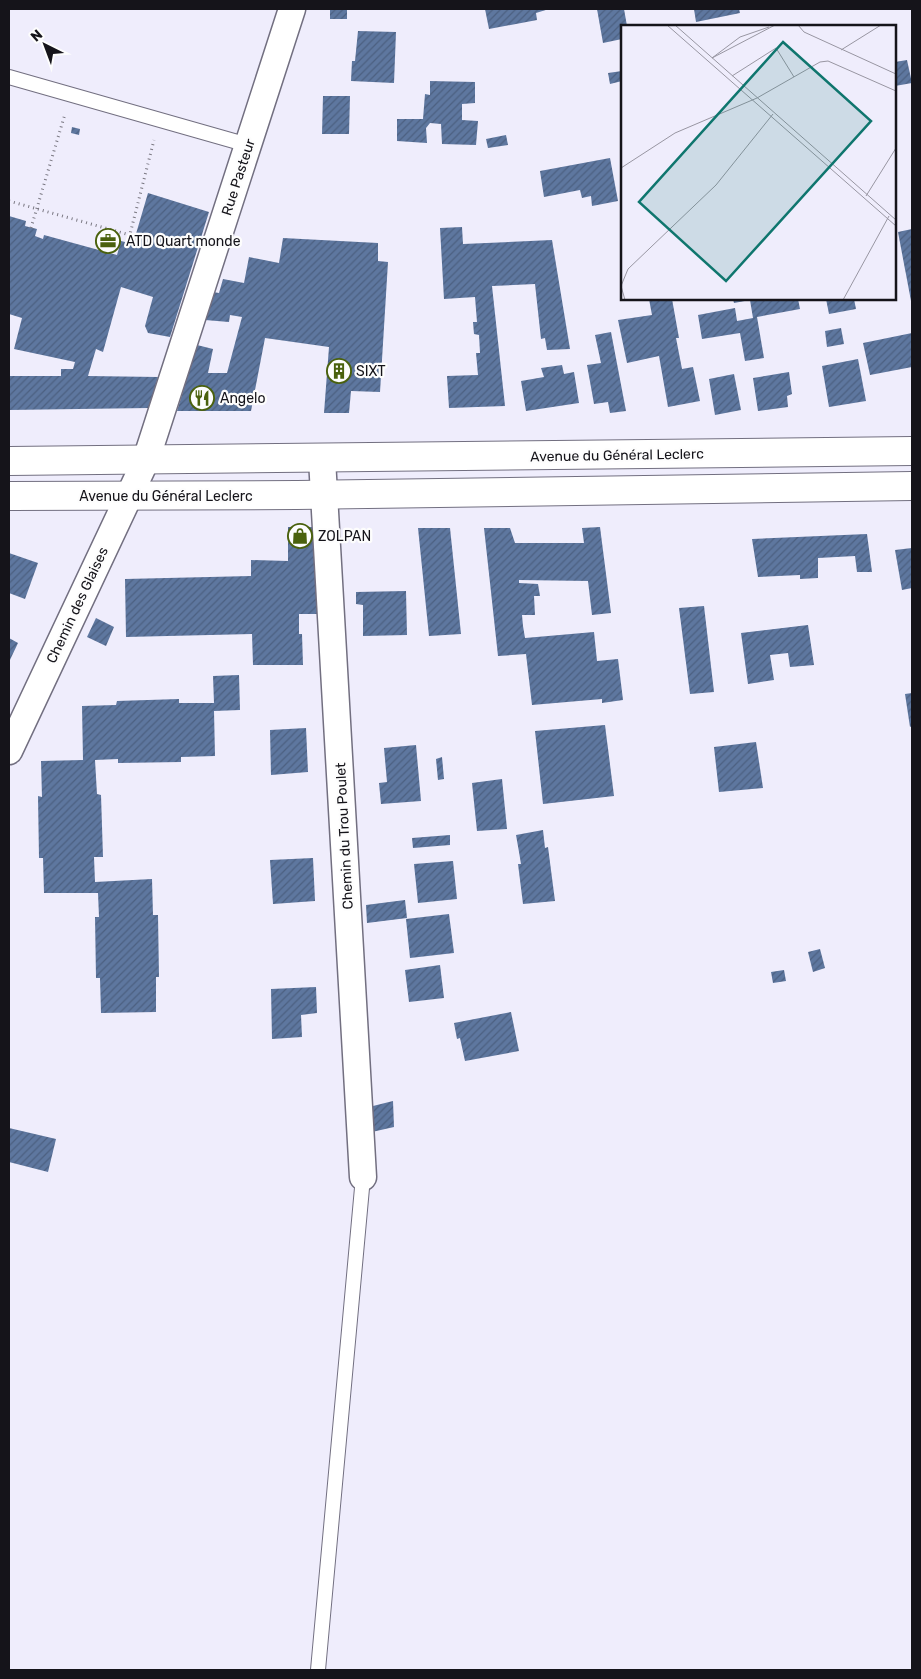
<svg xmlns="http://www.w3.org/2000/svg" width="921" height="1679" viewBox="0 0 921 1679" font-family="Rubik,sans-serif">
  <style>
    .building { fill: url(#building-hatch) }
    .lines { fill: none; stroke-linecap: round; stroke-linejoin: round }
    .service-casing { stroke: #726f80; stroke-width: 16 }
    .minor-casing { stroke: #726f80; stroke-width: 29 }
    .secondary-casing { stroke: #726f80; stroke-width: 30 }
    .path { stroke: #7a7882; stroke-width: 3; stroke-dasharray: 1 4; stroke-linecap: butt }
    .service { stroke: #fff; stroke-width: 14 }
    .minor { stroke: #fff; stroke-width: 26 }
    .secondary { stroke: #fff; stroke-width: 28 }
    .labels { text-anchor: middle; stroke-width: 4.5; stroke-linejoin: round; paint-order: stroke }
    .street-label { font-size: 14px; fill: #15141a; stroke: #fdfdfd }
    .poi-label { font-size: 14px; fill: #15141a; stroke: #fdfdfd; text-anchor: start }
    .inset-road { fill: none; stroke: #9896a2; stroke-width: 1 }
    .view { fill: #0f766e; fill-opacity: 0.15; stroke: #0f766e; stroke-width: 2.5 }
    .inset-edge { fill: none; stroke: #15141a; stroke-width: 2.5 }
  </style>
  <defs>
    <pattern id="building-hatch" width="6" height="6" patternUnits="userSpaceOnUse" patternTransform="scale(1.25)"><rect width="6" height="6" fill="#5e779f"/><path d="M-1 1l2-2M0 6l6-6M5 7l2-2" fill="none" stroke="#4c6081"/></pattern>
  </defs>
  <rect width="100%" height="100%" fill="#efedfc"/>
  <!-- building -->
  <g class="building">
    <rect x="330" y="9" width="17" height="10"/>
    <path d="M485,9H549L536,13L537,20L489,29Z"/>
    <path d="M597,9H624L627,26H622V39L603,43Z"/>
    <path d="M694,9H739L740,13L696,22Z"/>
    <path d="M358,31L396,32L394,83L351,81L352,61H355Z"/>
    <path d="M907,60L912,83L895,86V62Z"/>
    <path d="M622,71V81L610,84L608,73Z"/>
    <path d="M430,81L475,82V103L462,104V120L478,121L476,145L442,144L441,124L430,123L426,128L427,143L397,141V119H423L425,94L430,95Z"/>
    <path d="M323,96H350L349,134H322Z"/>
    <path d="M72,127L80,129L79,135L71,133Z"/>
    <path d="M506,135L508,145L488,148L486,139Z"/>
    <path d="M610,158L618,201L592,206L591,196L582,198L580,190L544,197L540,171Z"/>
    <path d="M148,193L209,212L170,337L148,333L145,326L153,297L121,287L103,352L96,349L88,376L158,377L149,408L9,410V376H61V369H73L75,362L14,349L22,318L9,314V216L26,221L25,226L37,229L35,236L43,239L44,235L117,255L121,241L133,244Z"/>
    <path d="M462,227L463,244L552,240L570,349L547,350L545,338L541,339L535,284L492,286L505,406L449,408L447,376L478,375L476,353H480L479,335L474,334L473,322H477L475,297L444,299L440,228Z"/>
    <path d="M912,229V301H911L898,232Z"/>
    <path d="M283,238L378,243V261L388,262L380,392L351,391L349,413H324L329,347L265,338L251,411H177L197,345L213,349L208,373H227L242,317L230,315L229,322L205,320L213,292L219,293L223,279L244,283L249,257L279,263Z"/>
    <path d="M649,299H672L679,338H676L682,369L693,367L700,401L668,407L659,356L627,363L618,320L652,315Z"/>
    <path d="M733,299H798L800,309L757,317L764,358L745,361L740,333L702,339L698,315L735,308L737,321L753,318L750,300L734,303Z"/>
    <path d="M826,299H854L856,309L829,314Z"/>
    <path d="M841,328L844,344L827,347L825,331Z"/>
    <path d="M611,332L626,411L610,413L608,402L594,404L587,365L601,363L595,335Z"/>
    <path d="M912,333V367L870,375L863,343Z"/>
    <path d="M858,359L866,401L829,407L822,366Z"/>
    <path d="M562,365L564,374L574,372L579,403L526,411L521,381L544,377L541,368Z"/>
    <path d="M789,372L792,394L787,396L788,407L758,411L753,378Z"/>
    <path d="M734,374L741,410L715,415L709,379Z"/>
    <path d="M288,527H314L319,614H299V634H302L303,665H253L252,634L126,637L125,579L251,576V560L288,561Z"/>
    <path d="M600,527L611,613L592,615L588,581L519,580V583L538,584L540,596H534L535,615H522L523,626L525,638L594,632L597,661L618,659L623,700L602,703V699L532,705L526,654L498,656L484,528H510L515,543H584L582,528Z"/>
    <path d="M418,528H450L461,634L429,636Z"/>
    <path d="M867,534L872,572H857L855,556L818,558V578L800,579V575L758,577L752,539Z"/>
    <path d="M912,548V588L902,590L895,550Z"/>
    <path d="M9,553L38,563L25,599L9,593Z"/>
    <path d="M406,591L407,635L363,636V605L356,604V592Z"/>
    <path d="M704,606L714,692L690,694L679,608Z"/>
    <path d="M96,618L114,627L106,646L87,637Z"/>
    <path d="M808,625L814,665L790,667L788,653L770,655L774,680L748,684L741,633Z"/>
    <path d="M9,638L18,643L9,662Z"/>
    <path d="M239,675L240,710L214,711L215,756L181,757V762L118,763V759L95,760L97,794L101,795L103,857H94L95,882L152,879L153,915H158L159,977H156V1012L101,1013L100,978H96L95,917H99L98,893H44L43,858H39L38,796L42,797L41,761L83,760L82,706L116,705L117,701L179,699V703H214L213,676Z"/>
    <path d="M912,693V726L910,727L905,694Z"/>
    <path d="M605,725L614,796L543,804L535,731Z"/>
    <path d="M306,728L308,772L271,775L270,730Z"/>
    <path d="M756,742L763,788L719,792L714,747Z"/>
    <path d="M416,745L421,801L381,804L379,783L387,782L384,748Z"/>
    <path d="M442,757L444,779L438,780L436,759Z"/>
    <path d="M502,779L507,829L477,831L472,783Z"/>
    <path d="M543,830L545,848L548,847L555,901L523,904L518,864H521L519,852L516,835Z"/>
    <path d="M450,835V845L413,848L412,838Z"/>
    <path d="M313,858L315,901L273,904L270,860Z"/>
    <path d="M453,861L457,899L418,903L414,864Z"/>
    <path d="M405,900L407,918L367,923L366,905Z"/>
    <path d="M449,914L454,953L410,958L406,919Z"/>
    <path d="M820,949L825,968L813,972L808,952Z"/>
    <path d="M440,965L444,998L409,1002L405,970Z"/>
    <path d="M784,970L786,981L773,983L771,972Z"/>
    <path d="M316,987L317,1013L301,1015L302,1037L272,1039L271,989Z"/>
    <path d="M511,1012L519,1051L465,1061L460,1038L457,1039L454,1023Z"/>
    <path d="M393,1101L394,1127L363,1134L365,1108Z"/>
    <path d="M9,1128L56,1139L48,1172L9,1162Z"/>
  </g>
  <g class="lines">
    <defs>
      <g id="service">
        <path d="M9,77L248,145"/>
        <path d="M318,1670L363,1177"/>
      </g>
      <g id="minor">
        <path d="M322,459L363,1177"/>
        <path d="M9,751L146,460L292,9"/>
      </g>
      <g id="secondary">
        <path d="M9,461L912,451"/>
        <path d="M9,496L297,495L912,486"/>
      </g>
    </defs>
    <!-- service casing -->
    <use href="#service" class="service-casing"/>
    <!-- minor casing -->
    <use href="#minor" class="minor-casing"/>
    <!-- secondary casing -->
    <use href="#secondary" class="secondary-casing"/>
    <!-- path -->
    <g class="path">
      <path d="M9,201L130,235"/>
      <path d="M31,228L65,114"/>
      <path d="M128,242L154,140"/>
    </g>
    <!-- service -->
    <use href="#service" class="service"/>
    <!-- minor -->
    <use href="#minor" class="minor"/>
    <!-- secondary -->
    <use href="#secondary" class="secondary"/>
  </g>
  <!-- icons -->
  <defs>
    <symbol id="office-ring" viewBox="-11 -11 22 22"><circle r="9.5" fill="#fdfdfd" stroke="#4a610d" stroke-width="1.5"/><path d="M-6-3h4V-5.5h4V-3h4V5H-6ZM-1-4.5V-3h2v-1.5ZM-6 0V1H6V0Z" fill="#4a610d"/></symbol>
    <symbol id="building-ring" viewBox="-11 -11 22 22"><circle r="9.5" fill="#fdfdfd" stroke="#4a610d" stroke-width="1.5"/><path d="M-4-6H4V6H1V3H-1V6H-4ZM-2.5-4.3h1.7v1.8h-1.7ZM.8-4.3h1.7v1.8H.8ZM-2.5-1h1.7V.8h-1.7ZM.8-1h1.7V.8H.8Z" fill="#4a610d"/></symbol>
    <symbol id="restaurant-ring" viewBox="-11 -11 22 22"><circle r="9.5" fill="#fdfdfd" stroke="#4a610d" stroke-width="1.5"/><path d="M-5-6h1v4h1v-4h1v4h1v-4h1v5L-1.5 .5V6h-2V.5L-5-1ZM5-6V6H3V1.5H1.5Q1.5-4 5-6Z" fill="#4a610d"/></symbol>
    <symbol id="shop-ring" viewBox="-11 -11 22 22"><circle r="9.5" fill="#fdfdfd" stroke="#4a610d" stroke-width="1.5"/><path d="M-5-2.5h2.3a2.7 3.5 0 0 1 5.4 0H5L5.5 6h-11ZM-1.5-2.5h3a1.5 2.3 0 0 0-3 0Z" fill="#4a610d"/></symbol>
  </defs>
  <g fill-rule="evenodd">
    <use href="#office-ring" x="94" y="227" width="28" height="28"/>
    <use href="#building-ring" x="325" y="357" width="28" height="28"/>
    <use href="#restaurant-ring" x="188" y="384" width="28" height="28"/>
    <use href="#shop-ring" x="286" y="522" width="28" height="28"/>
  </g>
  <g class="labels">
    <!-- street labels -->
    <g class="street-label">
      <text transform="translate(238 177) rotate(-72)" y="5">Rue Pasteur</text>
      <text transform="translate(617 455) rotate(-1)" y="5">Avenue du Général Leclerc</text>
      <text x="166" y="501">Avenue du Général Leclerc</text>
      <text transform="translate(77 605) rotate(-65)" y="5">Chemin des Glaises</text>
      <text transform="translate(344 836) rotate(-93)" y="5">Chemin du Trou Poulet</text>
    </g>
    <!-- poi labels -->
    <g class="poi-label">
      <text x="126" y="246">ATD Quart monde</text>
      <text x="356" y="376">SIXT</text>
      <text x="220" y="403">Angelo</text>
      <text x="318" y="541">ZOLPAN</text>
    </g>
  </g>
  <!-- overview -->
  <g transform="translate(621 25)">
    <rect width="275" height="275" fill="#efedfc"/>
    <path class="inset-road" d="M46,0L275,201M54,0L275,195M177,0L183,7L275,49M220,25L260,0M91,33L154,0M91,33L119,12L148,2M111,51L155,23L173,52M0,143L54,108L136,73L199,37L207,36L275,66M245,171L275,123M4,275L0,261L7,244L95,160L152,89M222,275L268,191"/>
    <path class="view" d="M162,17L250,96L105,256L18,177Z"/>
    <rect width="275" height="275" class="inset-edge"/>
  </g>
  <!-- border -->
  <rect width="921" height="1679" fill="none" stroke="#15141a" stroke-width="20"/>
  <!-- north arrow -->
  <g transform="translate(45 45) rotate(318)" stroke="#fdfdfd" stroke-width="4" paint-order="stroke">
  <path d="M0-4L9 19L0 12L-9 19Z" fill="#15141a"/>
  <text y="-8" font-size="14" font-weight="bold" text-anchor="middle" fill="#15141a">N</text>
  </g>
</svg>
